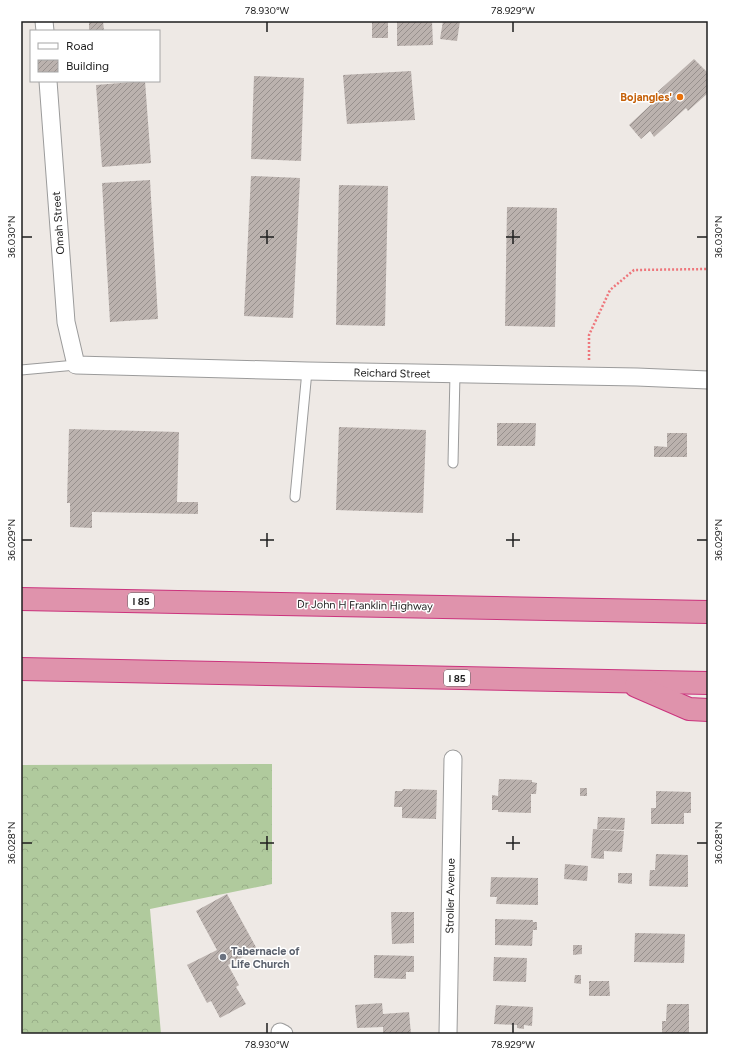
<svg xmlns="http://www.w3.org/2000/svg" width="729" height="1055" viewBox="0 0 729 1055" font-family="Figtree,sans-serif">
  <style>
    .forest { fill: url(#forest-crowns) }
    .building { fill: url(#building-hatch) }
    .lines { fill: none; stroke-linecap: round; stroke-linejoin: round }
    .service-casing { stroke: #9b9b9b; stroke-width: 11 }
    .minor-casing { stroke: #9b9b9b; stroke-width: 19 }
    .motorway-casing { stroke: #cb337d; stroke-width: 24 }
    .path { stroke: #ee767b; stroke-width: 2.5; stroke-dasharray: 2 2; stroke-linecap: butt }
    .service { stroke: #fff; stroke-width: 9 }
    .minor { stroke: #fff; stroke-width: 17 }
    .motorway { stroke: #df93ac; stroke-width: 22 }
    .ticks { fill: none; stroke: #1e1e1e; stroke-width: 1.5 }
    .food-dot { fill: #e8710a; stroke: #fff; stroke-width: 1.5 }
    .worship-dot { fill: #6b7280; stroke: #fff; stroke-width: 1.5 }
    .labels { text-anchor: middle; stroke-width: 3; stroke-linejoin: round; paint-order: stroke }
    .shield { fill: #fff; stroke: #626262; stroke-width: 1 }
    .shield-label { font-size: 10px; font-weight: bold; fill: #1e1e1e }
    .food-label { font-size: 11px; font-weight: bold; fill: #c56008; stroke: #fff; text-anchor: end }
    .street-label { font-size: 11px; fill: #1e1e1e; stroke: #fff }
    .worship-label { font-size: 11px; font-weight: bold; fill: #5b616d; stroke: #fff; text-anchor: start }
    .neatline { fill: none; stroke: #1e1e1e; stroke-width: 1.5 }
    .ticks-label { font-size: 10px; text-anchor: middle; fill: #1e1e1e }
  </style>
  <defs>
    <pattern id="forest-crowns" width="20" height="18" patternUnits="userSpaceOnUse"><rect width="20" height="18" fill="#b0ca9d"/><path d="M2 6a3 3 0 1 1 6 0M12 15a3 3 0 1 1 6 0" fill="none" stroke="#97ad87"/></pattern>
    <pattern id="building-hatch" width="6" height="6" patternUnits="userSpaceOnUse"><rect width="6" height="6" fill="#bbb2ae"/><path d="M-1 1l2-2M0 6l6-6M5 7l2-2" fill="none" stroke="#97908d"/></pattern>
  </defs>
  <rect width="100%" height="100%" fill="#eee9e5"/>
  <!-- forest -->
  <path class="forest" d="M272,764V884L150,909L161,1034H21V765Z"/>
  <!-- building -->
  <g class="building">
    <path d="M89,21H103L104,31H89Z"/>
    <rect x="372" y="21" width="16" height="17"/>
    <path d="M397,21H432L433,45L397,46Z"/>
    <path d="M443,21H460L457,41L440,39Z"/>
    <path d="M694,59L708,73V93L688,111L686,108L654,137L650,131L641,139L629,125L657,99L654,95Z"/>
    <path d="M411,71L415,120L347,124L343,75Z"/>
    <path d="M254,76L304,78L301,161L251,159Z"/>
    <path d="M145,81L151,163L102,167L96,85Z"/>
    <path d="M251,176L300,178L293,318L244,316Z"/>
    <path d="M150,180L158,319L110,322L102,183Z"/>
    <path d="M339,185L388,186L385,326L336,325Z"/>
    <path d="M507,207L557,208L555,327L505,326Z"/>
    <path d="M497,423H536L535,446H497Z"/>
    <path d="M339,427L426,430L423,513L336,510Z"/>
    <path d="M69,429L179,432L177,502H198V514L92,512V528L70,527V503H67Z"/>
    <path d="M667,433H687V457H654V446L667,447Z"/>
    <path d="M499,779L532,780V782L537,783L536,794H531V813L498,812V810H492V795L498,796Z"/>
    <rect x="580" y="788" width="7" height="8"/>
    <path d="M403,789L437,790L436,819L402,818V807H394L395,791H402Z"/>
    <path d="M656,791L691,792V813H684V824H651V808H656Z"/>
    <path d="M598,817L625,818L624,830L597,829Z"/>
    <path d="M593,829L624,831L622,852L604,851V859L591,858Z"/>
    <path d="M656,854L688,855V887L649,886L650,870H655Z"/>
    <path d="M565,864L588,866L587,881L564,879Z"/>
    <path d="M618,873H632V884L618,883Z"/>
    <path d="M491,877L538,878V905L496,904L497,897H490Z"/>
    <path d="M227,894L257,949L228,965L239,985L236,987L246,1004L220,1018L211,1001L207,1003L187,965L217,950L196,911Z"/>
    <path d="M391,912H414V943L392,944Z"/>
    <path d="M495,919L533,920V922H537V930H533L532,946L495,945Z"/>
    <path d="M635,933L685,934L684,963L634,962Z"/>
    <path d="M573,945H582V954L573,955Z"/>
    <path d="M374,955L414,956V972H406V979L374,978Z"/>
    <path d="M494,957L527,958L526,982L493,981Z"/>
    <path d="M575,975H581V984L574,983Z"/>
    <path d="M589,981H609L610,996H589Z"/>
    <path d="M382,1003L383,1014L409,1012L411,1034H383V1027L357,1028L355,1005Z"/>
    <path d="M667,1004H689V1034L662,1033V1021H666Z"/>
    <path d="M496,1005L533,1007L532,1026L524,1025V1029L517,1028V1025L494,1024Z"/>
  </g>
  <g class="lines">
    <defs>
      <g id="service">
        <path d="M21,370L76,365"/>
        <path d="M453,463L455,374"/>
        <path d="M295,497L307,371"/>
      </g>
      <g id="minor">
        <path d="M44,21L45,31"/>
        <path d="M48,81L66,322L76,365L307,371L637,377L708,380"/>
        <path d="M280,1032L284,1034"/>
        <path d="M448,1034L453,759"/>
      </g>
      <g id="motorway">
        <path d="M21,599L708,612"/>
        <path d="M21,669L708,683"/>
        <path d="M636,686L689,709L708,710"/>
      </g>
    </defs>
    <!-- service casing -->
    <use href="#service" class="service-casing"/>
    <!-- minor casing -->
    <use href="#minor" class="minor-casing"/>
    <!-- motorway casing -->
    <use href="#motorway" class="motorway-casing"/>
    <!-- path -->
    <path class="path" d="M589,360V335L610,290L634,270L708,269"/>
    <!-- service -->
    <use href="#service" class="service"/>
    <!-- minor -->
    <use href="#minor" class="minor"/>
    <!-- motorway -->
    <use href="#motorway" class="motorway"/>
  </g>
  <!-- ticks -->
  <path class="ticks" d="M267,22V32M513,22V32M267,230V244M513,230V244M22,237H32M260,237H274M506,237H520M697,237H707M267,533V547M513,533V547M22,540H32M260,540H274M506,540H520M697,540H707M267,836V850M513,836V850M22,843H32M260,843H274M506,843H520M697,843H707M267,1023V1033M513,1023V1033"/>
  <!-- markers -->
  <circle class="food-dot" cx="680" cy="97" r="4"/>
  <circle class="worship-dot" cx="223" cy="957" r="4"/>
  <g class="labels">
    <!-- shield labels -->
    <g class="shield">
      <rect x="128" y="593" width="26" height="16" rx="3"/>
      <rect x="444" y="670" width="26" height="16" rx="3"/>
    </g>
    <g class="shield-label">
      <text x="141" y="605">I 85</text>
      <text x="457" y="682">I 85</text>
    </g>
    <!-- food labels -->
    <g class="food-label">
      <text x="672" y="101">Bojangles'</text>
    </g>
    <!-- street labels -->
    <g class="street-label">
      <text transform="translate(58 223) rotate(-94)" y="4">Omah Street</text>
      <text transform="translate(392 373) rotate(1)" y="4">Reichard Street</text>
      <text transform="translate(365 605) rotate(1)" y="4">Dr John H Franklin Highway</text>
      <text transform="translate(450 896) rotate(-89)" y="4">Stroller Avenue</text>
    </g>
    <!-- worship labels -->
    <g class="worship-label">
      <text x="231" y="955">Tabernacle of<tspan x="231" dy="13">Life Church</tspan></text>
    </g>
  </g>
  <!-- border -->
  <rect width="729" height="1055" fill="none" stroke="#ffffff" stroke-width="44"/>
  <!-- legend -->
  <rect x="30" y="30" width="130" height="52" fill="#ffffff" stroke="#a5a5a5"/>
  <rect x="38" y="43" width="20" height="6" fill="#ffffff" stroke="#a5a5a5"/>
  <text x="66" y="50" font-size="12" fill="#1e1e1e">Road</text>
  <rect x="38" y="60" width="20" height="12" fill="url(#building-hatch)" stroke="#a5a5a5"/>
  <text x="66" y="70" font-size="12" fill="#1e1e1e">Building</text>
  <rect x="22" y="22" width="685" height="1011" class="neatline"/>
  <g class="ticks-label">
    <text x="267" y="14">78.930°W</text>
    <text x="513" y="14">78.929°W</text>
    <text transform="translate(11 237) rotate(-90)" y="4">36.030°N</text>
    <text transform="translate(718 237) rotate(-90)" y="4">36.030°N</text>
    <text transform="translate(11 540) rotate(-90)" y="4">36.029°N</text>
    <text transform="translate(718 540) rotate(-90)" y="4">36.029°N</text>
    <text transform="translate(11 843) rotate(-90)" y="4">36.028°N</text>
    <text transform="translate(718 843) rotate(-90)" y="4">36.028°N</text>
    <text x="267" y="1048">78.930°W</text>
    <text x="513" y="1048">78.929°W</text>
  </g>
</svg>
